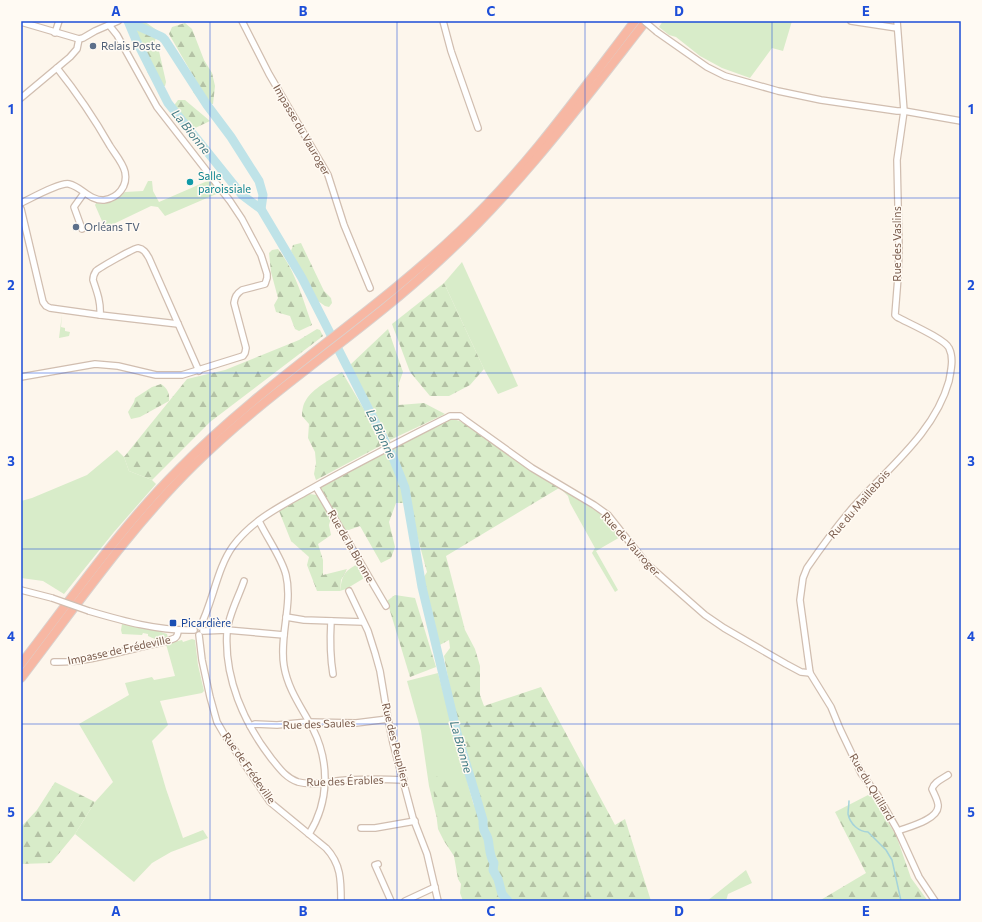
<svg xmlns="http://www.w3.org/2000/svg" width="982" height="922" viewBox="0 0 982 922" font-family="Commissioner,sans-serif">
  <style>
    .green { fill: #d8ecc9 }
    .forest { fill: url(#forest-firs) }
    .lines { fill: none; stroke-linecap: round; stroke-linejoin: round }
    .stream { stroke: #a5d3da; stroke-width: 1.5 }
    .river { stroke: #bfe3e8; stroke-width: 9 }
    .minor-casing { stroke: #d1beb0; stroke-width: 8 }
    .highway-casing { stroke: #dad1cd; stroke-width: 10 }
    .minor { stroke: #fff; stroke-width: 5.5 }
    .highway { stroke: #f7b7a3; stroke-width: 8 }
    .minor-bridge-casing { stroke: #d1beb0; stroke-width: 8; stroke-linecap: butt }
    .minor-bridge { stroke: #fff; stroke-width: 5.5 }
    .grid { fill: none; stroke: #1d4ed8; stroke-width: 1; stroke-opacity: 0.55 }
    .service-dot { fill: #5c6f8a; stroke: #fffaf3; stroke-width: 1.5 }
    .culture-dot { fill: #0f9aa8; stroke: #fffaf3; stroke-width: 1.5 }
    .transit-dot { fill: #1a4fb4; stroke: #fffaf3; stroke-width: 1.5 }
    .labels { text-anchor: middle; stroke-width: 3; stroke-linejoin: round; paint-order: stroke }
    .service-label { font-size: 11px; fill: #4e5e75; stroke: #fffaf3; text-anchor: start }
    .street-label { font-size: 11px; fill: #7a5c4d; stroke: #fffaf3 }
    .culture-label { font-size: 11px; fill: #0d838f; stroke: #fffaf3; text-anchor: start }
    .transit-label { font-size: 11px; fill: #164399; stroke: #fffaf3; text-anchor: start }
    .water-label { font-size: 12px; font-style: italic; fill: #437c86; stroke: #fffaf3 }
    .neatline { fill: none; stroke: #1d4ed8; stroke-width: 1.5 }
    .grid-label { font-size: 13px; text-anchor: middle; font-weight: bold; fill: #1d4ed8 }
  </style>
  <defs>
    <pattern id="forest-firs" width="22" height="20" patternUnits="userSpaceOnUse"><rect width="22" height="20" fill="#d8ecc9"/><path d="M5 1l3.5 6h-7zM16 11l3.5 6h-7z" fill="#b4c2a5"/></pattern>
  </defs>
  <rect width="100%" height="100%" fill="#fdf6ec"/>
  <!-- green -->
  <g class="green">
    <path d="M663,21H792L783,51L772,48L750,78L722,68L700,56L676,37L669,35L659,27Z"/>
    <path d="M212,179L221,192L165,216L158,207L151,206L105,228L95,205L96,203C109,205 116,200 125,192L143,191L148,181H152L153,191L159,202Z"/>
    <path d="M462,262L518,386L498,394L484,369L444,283Z"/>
    <path d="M62,314L61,327L65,328V331L70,332L69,336L59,338Z"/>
    <path d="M117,450L124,457L129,471L152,480L156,484L114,532L64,594L43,581L21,578V501L32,498L87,475Z"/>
    <path d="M561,489L601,514L622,536L596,551L618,590L615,592L592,553L595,548L570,503L568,496Z"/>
    <path d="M358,564L366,577L346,589L340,591C342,575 344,571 358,564Z"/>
    <path d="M122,624L155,630L167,634L168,638C161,642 155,639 148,636V634L143,633L142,635L122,634L121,630Z"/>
    <path d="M192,639L195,640L198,665L204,691L202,693L160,701L168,725L152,741L166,789L183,838L203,830L208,838L171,852L152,863L134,882L75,834L95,802L113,782L79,724L129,695L125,683L152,677L154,680L175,676L166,644L182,640L183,642Z"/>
    <path d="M438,673L475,810L441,817L436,815L429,786L421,731L407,681Z"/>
    <path d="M746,870L752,883L728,894L726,901H707Z"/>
  </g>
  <!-- forest -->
  <g class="forest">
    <path d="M138,21H144L158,31L154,44L159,51L166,82L165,86L157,87L148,73L130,32Z"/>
    <path d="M185,23L192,29L204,60L212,73L215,86L213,104H203L193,92L195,79L169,34L172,27Z"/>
    <path d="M178,100H185L210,121L193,129L173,118L170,111Z"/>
    <path d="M301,243L324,291L331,298L332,303L329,307L325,306L318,301L291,251L293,245Z"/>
    <path d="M278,249C295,270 303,299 312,325L299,331L295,329L290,316L276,312L274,305L278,298L271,272L269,253L272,250Z"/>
    <path d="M444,283L484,369L470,385L449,396H430L410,372L392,324Z"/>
    <path d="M317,329L320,330L323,336L210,422L152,480L129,471L124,457L187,379L225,370L299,340Z"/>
    <path d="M388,329L403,372L399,383V405L424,403L445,414L390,440L350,365Z"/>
    <path d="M342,372L365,411L382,445L316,480L314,474L316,463L315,452L308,438L309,424L302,416C302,411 303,404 306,400C312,389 331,379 342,372Z"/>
    <path d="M161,384C167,388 170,393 169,401L140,417L131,419L128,412L134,402L135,398L152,387Z"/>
    <path d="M445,417L460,421L559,488L446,556L465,630L475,649L480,666V695L484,706L541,687L615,825L625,819L651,901H463L460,893L461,884L458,879L454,856L444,841L438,829L432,779L438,776H442L448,784H459L460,786V791L477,808L481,805L470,769L457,733L458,732L444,656L450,648L449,640L438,646L422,580L427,572L408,502L391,448Z"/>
    <path d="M386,450L402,489L404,503H396L389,522L395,547L391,558L381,563L360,526L346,531L320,487Z"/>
    <path d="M309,494L317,495L332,514L329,525L331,535L318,544L323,560V575L347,569L341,580L340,591H317L307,565L309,557L291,541L279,511Z"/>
    <path d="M395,595L415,598L436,667L410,677L387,601Z"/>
    <path d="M55,782L95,802L75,834L51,863L21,864V827L37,810Z"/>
    <path d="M870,794L896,835L911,878L928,901H819L866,873L835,812Z"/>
  </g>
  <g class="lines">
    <!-- stream -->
    <path class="stream" d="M849,801C849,805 848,810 848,814C850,824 859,832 868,832L886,850L892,860L901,901"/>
    <!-- river -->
    <g class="river">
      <path d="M128,21L136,40L168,103L242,195L261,209L302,278L392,455L405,488L422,587L457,733L483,820C483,823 483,827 484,830C485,833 487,835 488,839C490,848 489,855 494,863L493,870L498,879L502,894L508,901"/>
      <path d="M129,22L162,37L165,40L207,105L231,137L259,181L263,195L261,209"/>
    </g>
    <defs>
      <g id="minor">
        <path d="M242,21L269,74L328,175L344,225L370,288"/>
        <path d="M443,21L451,51L478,128"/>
        <path d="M851,21L897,28"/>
        <path d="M897,21L904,111L897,160L899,248L898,277L895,315L897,317C908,323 945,339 949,348C954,358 951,370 949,381C934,435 884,471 849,512C834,530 820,549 807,568L803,578L800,600L810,673L831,707L840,729L861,773L878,796L898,831L919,877L935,901"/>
        <path d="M21,22L79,39L83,38L95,31L118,21"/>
        <path d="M657,32L707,67L725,76L778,91L821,100L897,111H904L961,121"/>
        <path d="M55,33L59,21"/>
        <path d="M21,98L70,57L77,49L79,39"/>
        <path d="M21,203C30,199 60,182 69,184C82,187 90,201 104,200C118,198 128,186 125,172C123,163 115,154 110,146C94,118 77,93 57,68"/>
        <path d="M21,209L43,302L46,306L50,308L100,315L178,324"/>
        <path d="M82,229L74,207L84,193"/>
        <path d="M100,315C101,302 97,292 93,280C93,277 94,274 96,271C99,268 134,248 138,248C144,249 146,253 149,258L199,371"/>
        <path d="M21,377L95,364L118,366L156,375H182L243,356L245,353L246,348L234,303C235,297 236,294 242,290L265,284L267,278V274L261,255L242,219L230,201L157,107L117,35L109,25"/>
        <path d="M316,487L386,606"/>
        <path d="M259,521C267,538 282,558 286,575C293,604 279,637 284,666C288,690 302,708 313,729C330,763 329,802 309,834"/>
        <path d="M244,581C239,596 228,616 227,632C224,678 244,723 271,758C279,768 286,778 298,782C313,786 331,781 346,780C365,779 385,779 404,780"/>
        <path d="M21,590L52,598"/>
        <path d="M349,591L368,631L375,653L380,671L388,719L393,743L413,818L427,854L438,901"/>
        <path d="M89,611C123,621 158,631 194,630"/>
        <path d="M286,617L304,620L363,622"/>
        <path d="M331,621C330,639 330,656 333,674"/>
        <path d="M200,627C213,602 217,568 233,546C253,519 283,505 311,489C357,463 403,440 450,416H460L465,420L532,468L594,505L608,515L647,564L705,615L724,628L786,664L801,672L810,673"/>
        <path d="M203,631L227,630L284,635"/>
        <path d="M199,635L202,660L210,697L217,722L224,734L270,802L326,848C341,864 341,880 341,901"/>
        <path d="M54,662C84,663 116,653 145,646C153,644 168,642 175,638C178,636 178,633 178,630"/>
        <path d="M250,726L255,724L277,725L308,722L356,723L388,719"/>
        <path d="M361,828H375L415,821"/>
        <path d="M898,831C908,827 937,820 938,807C939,802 934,794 932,789C934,782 942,779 948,775"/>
        <path d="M378,864L375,865L391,901"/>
        <path d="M405,901L435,887"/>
      </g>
      <g id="highway">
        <path d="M21,664C72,598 120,528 179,469C265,381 371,316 460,231C526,169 580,93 635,21"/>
        <path d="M21,678C77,605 129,529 194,465C270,390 362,333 440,260C518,189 581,104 646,21"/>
      </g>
    </defs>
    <!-- minor casing -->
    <use href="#minor" class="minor-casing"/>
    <!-- highway casing -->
    <use href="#highway" class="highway-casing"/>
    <!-- minor -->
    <use href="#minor" class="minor"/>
    <!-- highway -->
    <use href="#highway" class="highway"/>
    <defs>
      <g id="minor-bridge">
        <path d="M644,21L657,32"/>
        <path d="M52,598L89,611"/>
      </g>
    </defs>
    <!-- minor-bridge casing -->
    <use href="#minor-bridge" class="minor-bridge-casing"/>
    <!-- minor-bridge -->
    <use href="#minor-bridge" class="minor-bridge"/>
  </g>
  <!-- grid -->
  <path class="grid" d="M210,21V901M397,21V901M585,21V901M772,21V901M21,198H961M21,373H961M21,549H961M21,724H961"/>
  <!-- markers -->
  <g class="service-dot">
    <circle cx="93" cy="46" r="4"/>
    <circle cx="76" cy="227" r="4"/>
  </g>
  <circle class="culture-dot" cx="190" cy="182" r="4"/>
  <rect class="transit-dot" x="169" y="619" width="8" height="8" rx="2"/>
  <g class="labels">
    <!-- service labels -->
    <g class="service-label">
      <text x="101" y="50">Relais Poste</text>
      <text x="84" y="231">Orléans TV</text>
    </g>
    <!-- street labels -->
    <g class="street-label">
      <text transform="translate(302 130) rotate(60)" y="4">Impasse du Vauroger</text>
      <text transform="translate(897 244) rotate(-90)" y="4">Rue des Vaslins</text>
      <text transform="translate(859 504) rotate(-49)" y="4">Rue du Maillebois</text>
      <text transform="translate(631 544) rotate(48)" y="4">Rue de Vauroger</text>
      <text transform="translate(351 546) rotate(60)" y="4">Rue de la Bionne</text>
      <text transform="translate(119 650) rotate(-12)" y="4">Impasse de Frédeville</text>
      <text transform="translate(319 724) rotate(-2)" y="4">Rue des Saules</text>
      <text transform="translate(396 745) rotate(76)" y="4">Rue des Peupliers</text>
      <text transform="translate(249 768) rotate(55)" y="4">Rue de Frédeville</text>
      <text transform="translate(345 781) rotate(-2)" y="4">Rue des Érables</text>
      <text transform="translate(872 787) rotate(59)" y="4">Rue du Quillard</text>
    </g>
    <!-- culture labels -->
    <g class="culture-label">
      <text x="198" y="180">Salle<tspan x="198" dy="13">paroissiale</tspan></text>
    </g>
    <!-- transit labels -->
    <g class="transit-label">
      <text x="181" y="627">Picardière</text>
    </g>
    <!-- water labels -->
    <g class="water-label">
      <text transform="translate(191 132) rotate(51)" y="4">La Bionne</text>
      <text transform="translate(381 434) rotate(64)" y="4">La Bionne</text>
      <text transform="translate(461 747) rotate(74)" y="4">La Bionne</text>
    </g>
  </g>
  <!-- border -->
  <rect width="982" height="922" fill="none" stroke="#fffaf3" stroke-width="44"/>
  <rect x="22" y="22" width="938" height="878" class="neatline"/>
  <g class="grid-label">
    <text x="116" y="16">A</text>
    <text x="303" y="16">B</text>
    <text x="491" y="16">C</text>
    <text x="679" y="16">D</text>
    <text x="866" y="16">E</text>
    <text x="11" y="114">1</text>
    <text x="971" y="114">1</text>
    <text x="11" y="290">2</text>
    <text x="971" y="290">2</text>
    <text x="11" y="466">3</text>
    <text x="971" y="466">3</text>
    <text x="11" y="641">4</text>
    <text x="971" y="641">4</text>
    <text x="11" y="817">5</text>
    <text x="971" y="817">5</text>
    <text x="116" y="916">A</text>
    <text x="303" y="916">B</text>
    <text x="491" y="916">C</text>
    <text x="679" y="916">D</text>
    <text x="866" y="916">E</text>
  </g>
</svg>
